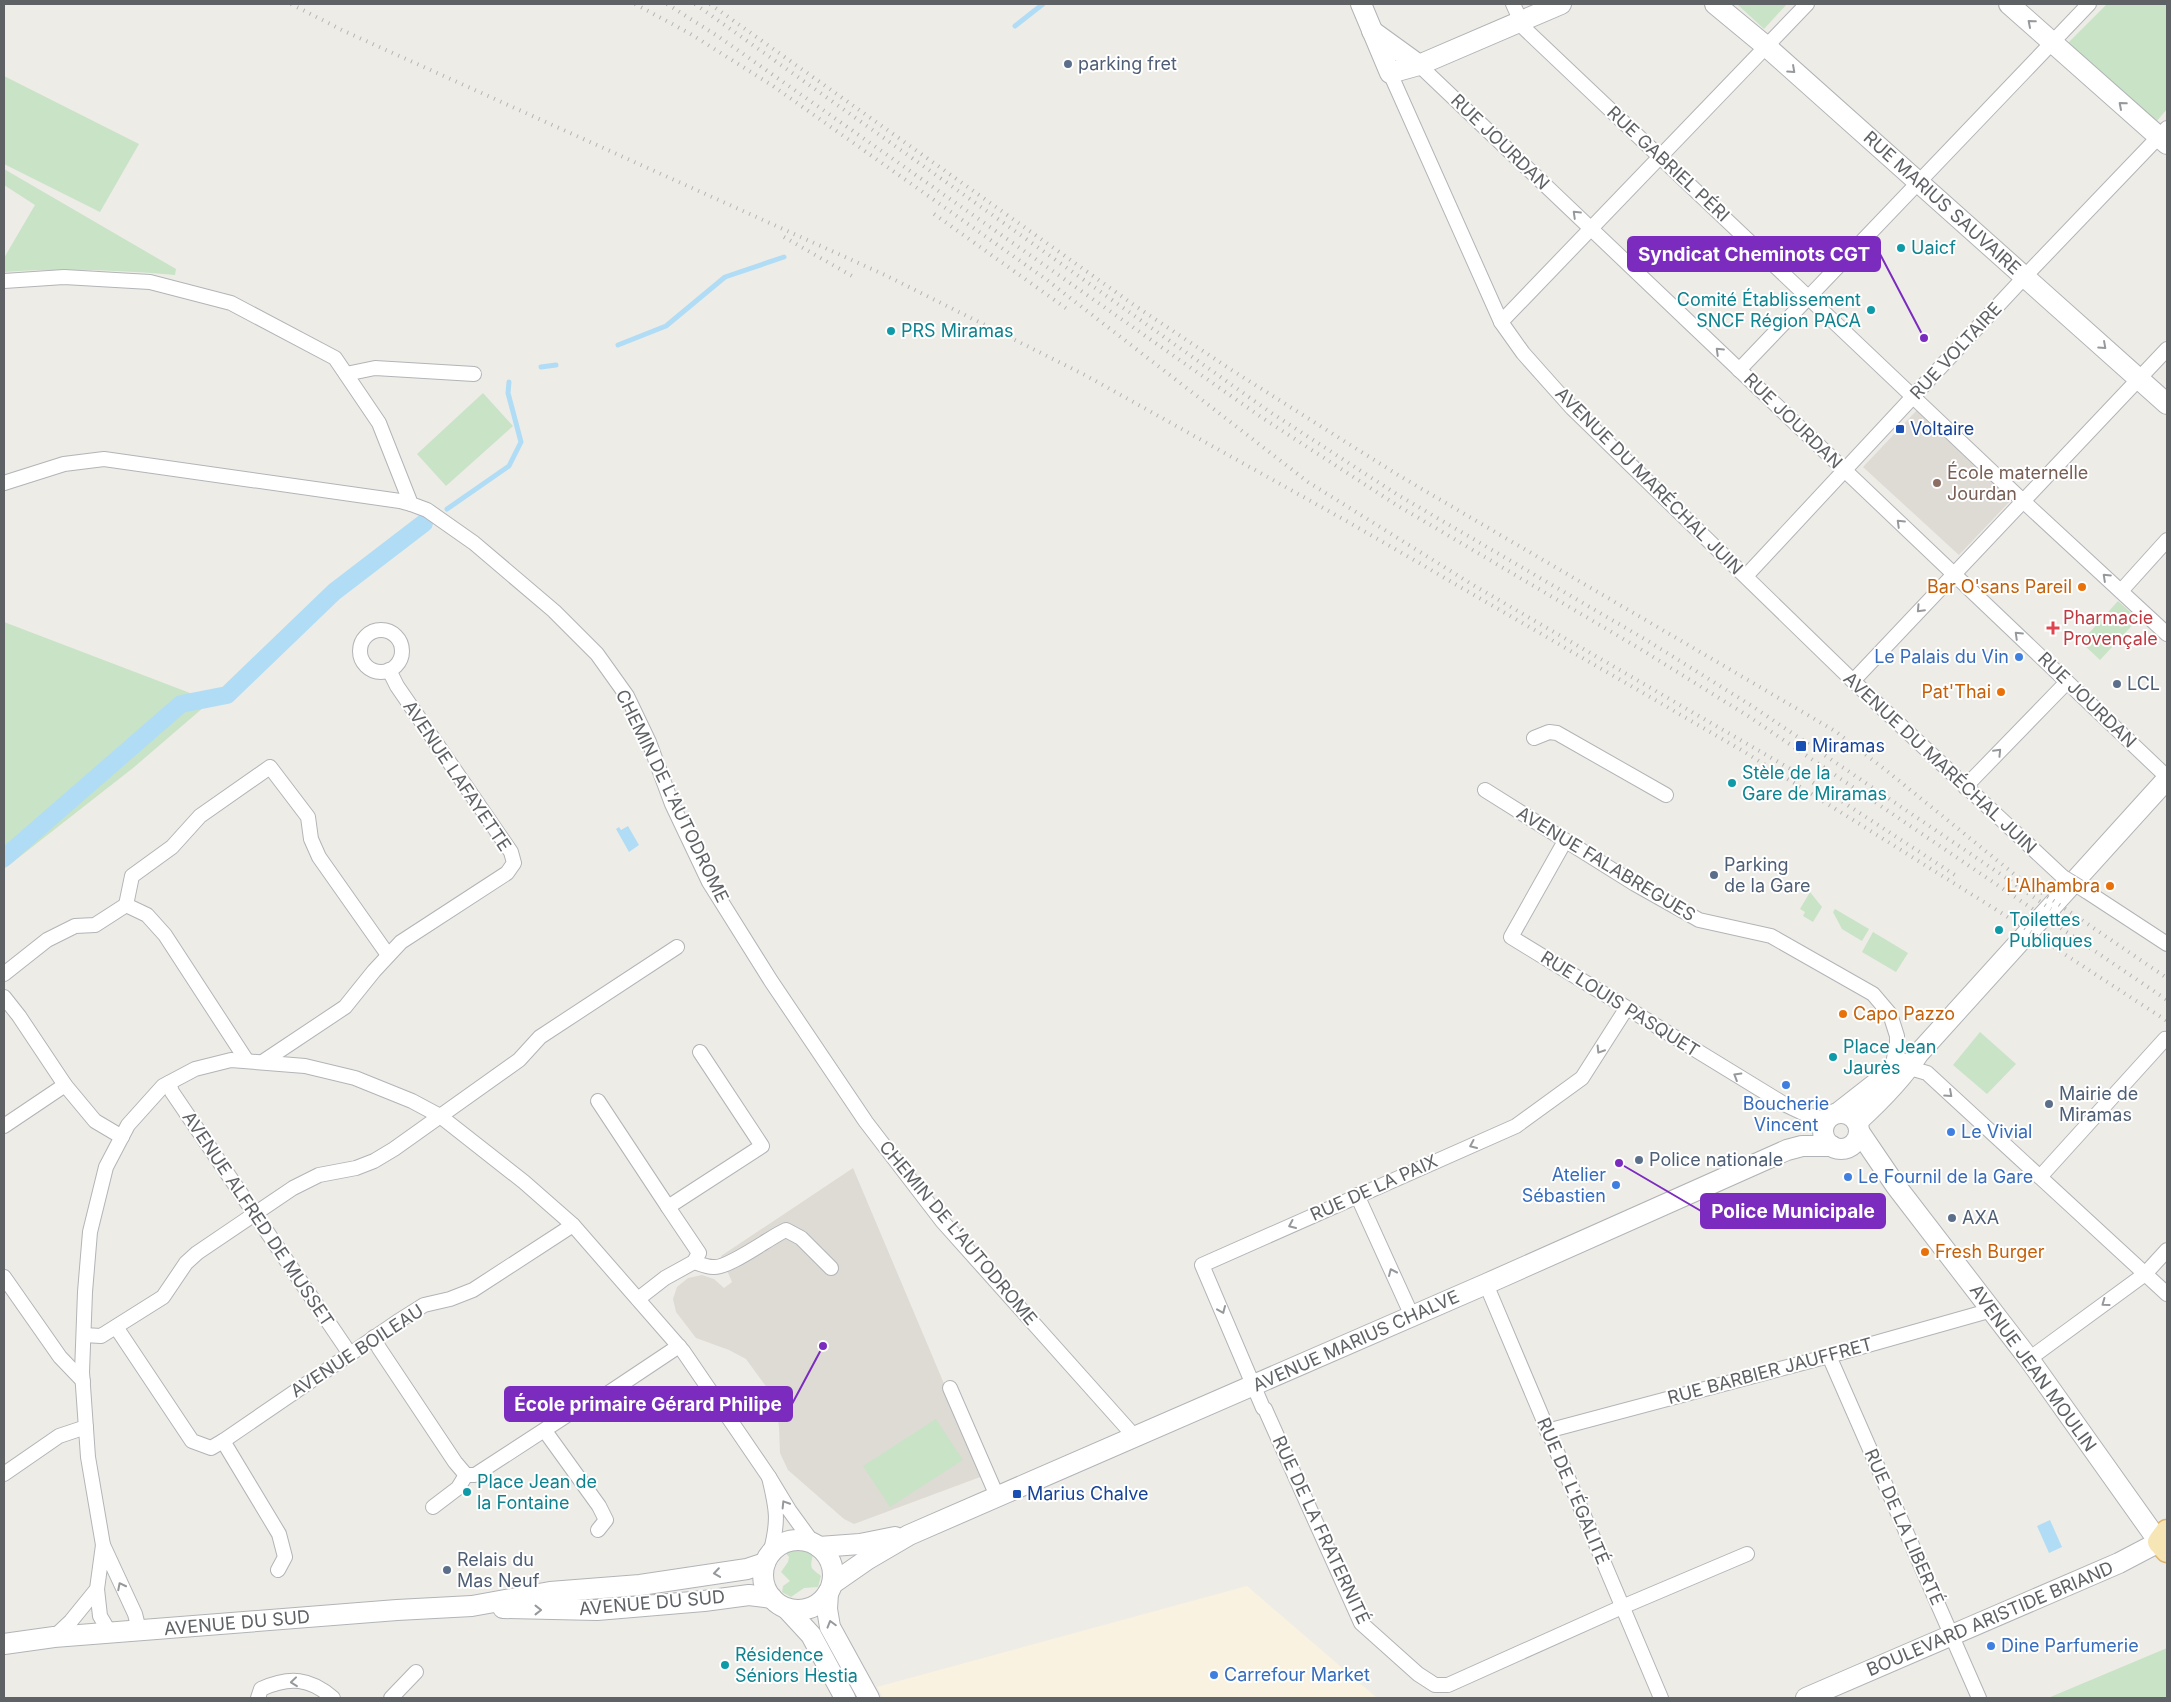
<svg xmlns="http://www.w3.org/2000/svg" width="2171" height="1702" viewBox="0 0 2171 1702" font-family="Inter,sans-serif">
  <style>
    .commercial { fill: #faf2e0 }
    .education { fill: #dedbd5 }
    .green { fill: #c9e3c6 }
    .water { fill: #b0ddf5 }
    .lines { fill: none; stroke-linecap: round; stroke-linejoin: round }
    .stream { stroke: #b0ddf5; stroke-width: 5 }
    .canal { stroke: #b0ddf5; stroke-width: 18 }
    .minor-casing { stroke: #b2b4b7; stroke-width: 16 }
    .secondary-casing { stroke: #b1b4b7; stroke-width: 22 }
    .primary-casing { stroke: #e1b66d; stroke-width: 25 }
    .minor { stroke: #fff; stroke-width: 14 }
    .secondary { stroke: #fff; stroke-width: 20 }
    .primary { stroke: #f6e5b5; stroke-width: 22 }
    .rail { stroke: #b4b5b5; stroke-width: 4; stroke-dasharray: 1 6; stroke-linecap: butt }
    .minor-bridge-casing { stroke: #b2b4b7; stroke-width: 16; stroke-linecap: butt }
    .minor-bridge { stroke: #fff; stroke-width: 14 }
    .oneway { stroke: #96999b }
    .service-dot { fill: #5c6f8a; stroke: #fff; stroke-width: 2 }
    .culture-dot { fill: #0f9aa8; stroke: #fff; stroke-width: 2 }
    .transit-dot { fill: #1a4fb4; stroke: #fff; stroke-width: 2 }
    .education-dot { fill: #8d6e63; stroke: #fff; stroke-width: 2 }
    .food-dot { fill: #e8710a; stroke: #fff; stroke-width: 2 }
    .health-dot { fill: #e0444e; stroke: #fff; stroke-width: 2 }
    .shop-dot { fill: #3f7fe0; stroke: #fff; stroke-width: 2 }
    .labels { text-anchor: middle; stroke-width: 4; stroke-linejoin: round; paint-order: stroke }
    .service-label { font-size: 18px; fill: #4e5e75; stroke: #fff; text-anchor: start }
    .street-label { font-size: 18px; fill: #5e6265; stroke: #fff }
    .culture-label { font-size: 18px; fill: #0d838f; stroke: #fff; text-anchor: start }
    .transit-label { font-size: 18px; fill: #164399; stroke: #fff; text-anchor: start }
    .education-label { font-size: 18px; fill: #785e54; stroke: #fff; text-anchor: start }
    .food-label { font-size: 18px; fill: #c56008; stroke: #fff; text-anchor: end }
    .health-label { font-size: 18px; fill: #be3a42; stroke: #fff; text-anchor: start }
    .shop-label { font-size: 18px; fill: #366cbe; stroke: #fff; text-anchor: start }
    .leader { fill: none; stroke: #7b2cbf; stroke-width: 2 }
    .callout-dot { fill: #7b2cbf; stroke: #fff; stroke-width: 2 }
    .callout { fill: #7b2cbf; stroke: #7b2cbf; stroke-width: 2 }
    .callout-label { font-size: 19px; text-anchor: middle; font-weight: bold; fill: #fff }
  </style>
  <rect width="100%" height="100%" fill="#eeece7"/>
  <!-- commercial -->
  <path class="commercial" d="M1247,1586L1377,1698H883L877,1687Z"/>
  <!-- education -->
  <g class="education">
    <path d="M1917,410L2012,499L1959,555L1863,467Z"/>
    <path d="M853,1168L983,1476L854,1524L844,1519L788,1470L780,1453L779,1427L776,1408L765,1385L746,1359L729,1350L696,1338L676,1312L673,1299L677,1287L688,1278L702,1275L714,1279L724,1288L732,1282L721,1256Z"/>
  </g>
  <!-- green -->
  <g class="green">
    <path d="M1737,4H1787L1764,29Z"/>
    <path d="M2107,4H2167V109L2156,122L2067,44Z"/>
    <path d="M4,76L139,144L100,212L4,164Z"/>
    <path d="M4,169L176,269L175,275C118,270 60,268 4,272V258L35,205L4,185Z"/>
    <path d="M483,393L513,426L446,486L417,454Z"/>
    <path d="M2118,601L2138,619L2100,660L2081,642Z"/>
    <path d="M4,622L211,701L133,768L4,869Z"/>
    <path d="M1810,892L1822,907L1813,922L1803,916L1805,912L1800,909Z"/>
    <path d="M1835,909L1869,929L1862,941L1842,929L1833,912Z"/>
    <path d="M1873,932L1908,953L1896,972L1862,952Z"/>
    <path d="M1980,1032L2016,1064L1987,1094L1953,1065Z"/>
    <path d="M936,1419L963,1460L890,1507L863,1466Z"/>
    <path d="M794,1550L803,1551L813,1555C809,1570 812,1568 821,1576L818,1587L804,1588L791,1597L782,1592L783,1586L790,1581L781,1572L788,1562L789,1557L786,1553Z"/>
    <path d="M2167,1648V1698H2048Z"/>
  </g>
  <!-- water -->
  <g class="water">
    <path d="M628,826L639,845L629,852L616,829L619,827L621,830Z"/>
    <path d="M2050,1520L2062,1547L2049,1553L2037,1526Z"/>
  </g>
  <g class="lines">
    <!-- stream -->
    <g class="stream">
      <path d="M1015,26L1043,4"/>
      <path d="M618,345L666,326L725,277L784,257"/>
      <path d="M541,367L556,365"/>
      <path d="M447,509L509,466L521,442L508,393L509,382"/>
    </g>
    <!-- canal -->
    <path class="canal" d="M4,858L181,704L227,695L334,592L424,523"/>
    <defs>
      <g id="minor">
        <path d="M1513,4L1524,28L2023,501L2167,634"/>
        <path d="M1419,65L2167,777"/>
        <path d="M1390,73L1501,322L1523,353L1572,408L1853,681L2063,877"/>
        <path d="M4,281L64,277L150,282L231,303L335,358L379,423L411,504L427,510L474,543L554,611L597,654L627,696L649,742L672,804L709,882L771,981L866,1122L942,1221L1135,1437"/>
        <path d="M1501,322L1807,4"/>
        <path d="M1739,370L2089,4"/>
        <path d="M346,374L375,368L474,374"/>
        <path d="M4,483L64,464L104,459L400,501L411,504"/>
        <path d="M1746,576L2031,270L2167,128"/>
        <path d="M2121,591L2167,540"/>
        <circle cx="381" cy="651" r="21"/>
        <path d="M1853,681L2167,349"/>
        <path d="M1534,738L1549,732L1557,733L1666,795"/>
        <path d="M1965,787L2067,682"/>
        <path d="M1485,790L1635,884L1699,920L1771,936L1873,994L1890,1014L1897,1036V1043L1891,1074"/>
        <path d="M1565,841L1511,937L1784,1104L1805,1114L1827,1120"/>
        <path d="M2086,891L2167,944"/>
        <path d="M4,974L47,940L75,926L95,925L126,905"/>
        <path d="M4,997L19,1016L65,1085L95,1121L122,1137"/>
        <path d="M1626,1009L1582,1078L1516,1126L1202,1265L1263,1408L1265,1409L1361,1623L1418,1674L1435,1685H1448L1622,1607L1747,1554"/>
        <path d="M247,1061L165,935L147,915L126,905L132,876L172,847L200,816L270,767L308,817L311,839L319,857L388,955"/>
        <path d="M264,1061L345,1007L374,971L401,942L507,873L514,863L511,852L397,686L389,670"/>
        <path d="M1910,1068L1927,1073L2167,1294"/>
        <path d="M169,1083L172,1092L350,1354"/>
        <path d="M598,1101L668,1207"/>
        <path d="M4,1126L65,1085"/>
        <path d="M2040,1177L2165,1039L2167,1040"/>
        <path d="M1357,1195L1412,1316"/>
        <path d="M694,1262C700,1264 707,1267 713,1267C728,1269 770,1237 786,1230L801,1238L831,1268"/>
        <path d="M4,1277L60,1357L83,1381"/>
        <path d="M1486,1284L1661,1698"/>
        <path d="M638,1299L665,1278L694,1262L699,1253L668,1207L762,1146L700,1052"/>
        <path d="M116,1327L192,1441L211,1448L223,1441L279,1534L285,1557L278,1570"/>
        <path d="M84,1335L101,1336L163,1297L186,1263L197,1253L293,1188L319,1175L356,1168L374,1161L394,1149L519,1060L540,1037L677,947"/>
        <path d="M374,1337L379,1348L455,1462L466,1475H475L578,1408L607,1394L679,1346"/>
        <path d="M1829,1356L1979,1698"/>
        <path d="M2029,1359L2145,1274L2167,1250"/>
        <path d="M950,1388L997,1496"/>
        <path d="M545,1431L599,1506L606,1520L598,1530"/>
        <path d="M1547,1431L1829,1356L1992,1310"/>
        <path d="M223,1441L397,1322L424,1305L450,1299L473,1290L573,1225"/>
        <path d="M4,1474L59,1436L86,1427"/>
        <path d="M433,1507L458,1488L466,1475"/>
        <path d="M103,1545L88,1457L82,1372L85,1292L90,1232L106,1167L128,1125L163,1086L195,1069L231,1060L305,1066L355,1078L412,1101L440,1116L524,1182L573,1225L683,1351L769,1477"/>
        <path d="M770,1554C779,1521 777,1510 769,1477L789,1510L813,1543"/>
        <path d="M97,1589L100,1616L110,1633"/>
        <path d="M54,1637L71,1621L97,1589L103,1545L135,1614L139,1630"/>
        <path d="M258,1698L261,1689C290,1676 310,1678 333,1698"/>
        <path d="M391,1698L416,1672"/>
      </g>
      <g id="secondary">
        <path d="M1361,4L1390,73L1419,65L1561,4"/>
        <path d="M1715,4L1767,47L2167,404"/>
        <path d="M2009,4L2167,144"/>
        <path d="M1372,31L1419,65"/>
        <path d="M1838,1113L1902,1063"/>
        <circle cx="1841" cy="1131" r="18"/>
        <path d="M1857,1122C1880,1101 1902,1079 1919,1053L2167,779"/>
        <circle cx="798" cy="1575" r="35"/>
        <path d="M819,1547L860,1544L895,1537"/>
        <path d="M832,1584L868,1559L909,1535L1486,1284L1787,1150L1802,1146H1832"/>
        <path d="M828,1593L827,1609L830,1627L869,1698"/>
        <path d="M503,1608L597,1610L704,1601L749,1595L772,1598"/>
        <path d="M787,1609L811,1635L845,1698"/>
        <path d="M4,1644L54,1637L397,1610L472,1606L550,1592L640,1585L747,1569L765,1563"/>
        <path d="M1806,1698L2119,1563L2159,1542L2029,1359L1896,1186L1860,1133"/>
      </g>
      <path id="primary" d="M2167,1531L2159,1542L2167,1551"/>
    </defs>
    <!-- minor casing -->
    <use href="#minor" class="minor-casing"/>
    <!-- secondary casing -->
    <use href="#secondary" class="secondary-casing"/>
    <!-- primary casing -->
    <use href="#primary" class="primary-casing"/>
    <!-- minor -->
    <use href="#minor" class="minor"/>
    <!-- secondary -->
    <use href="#secondary" class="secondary"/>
    <!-- primary -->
    <use href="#primary" class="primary"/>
    <!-- rail -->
    <g class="rail">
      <path d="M291,4L344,31L885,275L1085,375L1350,523L1743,751L2003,914L2167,1021"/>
      <path d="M635,4L689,33L773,86L1047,280L1308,482L1473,585L1806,778L1958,877"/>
      <path d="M667,4L719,37L1261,417L1395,504L1642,650L1748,716L2167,1000"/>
      <path d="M695,4L1270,412L1398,495L1648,641L1752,706L2021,888"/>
      <path d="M710,4L1134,305L1230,369L1398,475L1835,731L1887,771L2014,874L2167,978"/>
      <path d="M934,214L1067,309"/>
      <path d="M784,237L852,276"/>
      <path d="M2016,885L2051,909"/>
    </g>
    <defs>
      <path id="minor-bridge" d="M2063,877L2086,891"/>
    </defs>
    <!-- minor-bridge casing -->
    <use href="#minor-bridge" class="minor-bridge-casing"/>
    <!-- minor-bridge -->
    <use href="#minor-bridge" class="minor-bridge"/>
  </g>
  <!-- one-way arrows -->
  <defs><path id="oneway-chevron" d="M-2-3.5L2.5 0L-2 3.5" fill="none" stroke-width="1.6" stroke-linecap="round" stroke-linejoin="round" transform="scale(1.25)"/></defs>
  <g class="oneway">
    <use href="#oneway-chevron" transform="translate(2031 23) rotate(-139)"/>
    <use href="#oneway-chevron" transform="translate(1792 70) rotate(42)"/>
    <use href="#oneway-chevron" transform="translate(2122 105) rotate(-139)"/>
    <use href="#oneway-chevron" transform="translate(1576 214) rotate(-136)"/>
    <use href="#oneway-chevron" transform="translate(2103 346) rotate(42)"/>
    <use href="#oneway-chevron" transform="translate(1719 351) rotate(-136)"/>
    <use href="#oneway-chevron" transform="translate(1900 523) rotate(-136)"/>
    <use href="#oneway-chevron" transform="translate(2106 577) rotate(-137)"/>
    <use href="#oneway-chevron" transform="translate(1920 609) rotate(133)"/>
    <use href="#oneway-chevron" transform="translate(2018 635) rotate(-136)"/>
    <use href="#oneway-chevron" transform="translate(1998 752) rotate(-46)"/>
    <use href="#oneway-chevron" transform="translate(1600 1050) rotate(122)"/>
    <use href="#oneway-chevron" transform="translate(1737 1076) rotate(-149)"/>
    <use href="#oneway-chevron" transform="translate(1949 1094) rotate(42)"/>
    <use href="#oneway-chevron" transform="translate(1473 1145) rotate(156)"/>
    <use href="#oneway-chevron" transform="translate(1292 1225) rotate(156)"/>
    <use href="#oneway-chevron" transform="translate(1392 1272) rotate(-114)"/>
    <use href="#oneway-chevron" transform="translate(2105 1303) rotate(144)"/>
    <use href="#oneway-chevron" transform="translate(1222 1310) rotate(67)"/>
    <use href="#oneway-chevron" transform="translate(785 1504) rotate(-122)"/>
    <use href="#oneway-chevron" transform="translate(717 1573) rotate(172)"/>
    <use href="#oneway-chevron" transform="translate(121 1586) rotate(-117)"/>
    <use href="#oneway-chevron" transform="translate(538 1610)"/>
    <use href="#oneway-chevron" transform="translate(831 1624) rotate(-106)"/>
    <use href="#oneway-chevron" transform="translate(294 1682) rotate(174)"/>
  </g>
  <!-- markers -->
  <g class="service-dot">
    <circle cx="1068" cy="64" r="5"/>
    <circle cx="2117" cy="684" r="5"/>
    <circle cx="1714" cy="875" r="5"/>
    <circle cx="2049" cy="1104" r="5"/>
    <circle cx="1639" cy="1160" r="5"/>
    <circle cx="1952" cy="1218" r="5"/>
    <circle cx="447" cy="1570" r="5"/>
  </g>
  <g class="culture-dot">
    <circle cx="1901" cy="248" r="5"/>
    <circle cx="1871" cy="310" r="5"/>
    <circle cx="891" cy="331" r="5"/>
    <circle cx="1732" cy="783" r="5"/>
    <circle cx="1999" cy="930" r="5"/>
    <circle cx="1833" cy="1057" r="5"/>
    <circle cx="467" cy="1492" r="5"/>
    <circle cx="725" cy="1665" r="5"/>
  </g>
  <g class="transit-dot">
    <rect x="1895" y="424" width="10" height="10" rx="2.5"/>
    <rect x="1795" y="740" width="12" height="12" rx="2.5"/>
    <rect x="1012" y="1489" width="10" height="10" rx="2.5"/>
  </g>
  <circle class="education-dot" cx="1937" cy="483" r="5"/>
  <g class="food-dot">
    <circle cx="2082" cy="587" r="5"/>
    <circle cx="2001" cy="692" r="5"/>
    <circle cx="2110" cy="886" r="5"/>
    <circle cx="1843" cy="1014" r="5"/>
    <circle cx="1925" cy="1252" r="5"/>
  </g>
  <path class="health-dot" d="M2050.5 620.5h5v5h5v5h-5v5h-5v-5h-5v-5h5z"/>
  <g class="shop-dot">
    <circle cx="2019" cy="657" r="5"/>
    <circle cx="1786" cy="1085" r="5"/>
    <circle cx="1951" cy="1132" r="5"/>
    <circle cx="1848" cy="1177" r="5"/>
    <circle cx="1616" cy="1185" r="5"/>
    <circle cx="1991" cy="1646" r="5"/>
    <circle cx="1214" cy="1675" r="5"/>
  </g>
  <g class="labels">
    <!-- service labels -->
    <g class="service-label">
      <text x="1078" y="70">parking fret</text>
      <text x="2127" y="690">LCL</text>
      <text x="1724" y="871">Parking<tspan x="1724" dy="21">de la Gare</tspan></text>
      <text x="2059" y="1100">Mairie de<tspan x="2059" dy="21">Miramas</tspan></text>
      <text x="1649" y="1166">Police nationale</text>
      <text x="1962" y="1224">AXA</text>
      <text x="457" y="1566">Relais du<tspan x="457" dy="21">Mas Neuf</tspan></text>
    </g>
    <!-- street labels -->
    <g class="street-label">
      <text transform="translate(1500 142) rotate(44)" y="6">RUE JOURDAN</text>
      <text transform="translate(1668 164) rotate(43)" y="6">RUE GABRIEL PÉRI</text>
      <text transform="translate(1942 203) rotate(42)" y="6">RUE MARIUS SAUVAIRE</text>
      <text transform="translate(1956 351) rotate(-47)" y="6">RUE VOLTAIRE</text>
      <text transform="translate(1793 421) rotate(44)" y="6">RUE JOURDAN</text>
      <text transform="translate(1649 481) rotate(45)" y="6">AVENUE DU MARÉCHAL JUIN</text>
      <text transform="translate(2087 700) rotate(44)" y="6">RUE JOURDAN</text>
      <text transform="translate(1940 763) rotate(43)" y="6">AVENUE DU MARÉCHAL JUIN</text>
      <text transform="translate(457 776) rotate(56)" y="6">AVENUE LAFAYETTE</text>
      <text transform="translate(672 796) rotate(64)" y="6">CHEMIN DE L'AUTODROME</text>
      <text transform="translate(1606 864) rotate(31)" y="6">AVENUE FALABREGUES</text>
      <text transform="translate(1620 1004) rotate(32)" y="6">RUE LOUIS PASQUET</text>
      <text transform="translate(1374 1188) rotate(-24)" y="6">RUE DE LA PAIX</text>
      <text transform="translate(258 1219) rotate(56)" y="6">AVENUE ALFRED DE MUSSET</text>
      <text transform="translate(958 1233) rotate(50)" y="6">CHEMIN DE L'AUTODROME</text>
      <text transform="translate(1356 1341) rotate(-24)" y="6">AVENUE MARIUS CHALVE</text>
      <text transform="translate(357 1351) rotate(-33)" y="6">AVENUE BOILEAU</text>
      <text transform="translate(2033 1368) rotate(54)" y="6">AVENUE JEAN MOULIN</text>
      <text transform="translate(1770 1371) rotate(-15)" y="6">RUE BARBIER JAUFFRET</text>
      <text transform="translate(1573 1491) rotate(67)" y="6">RUE DE L'ÉGALITÉ</text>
      <text transform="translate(1904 1527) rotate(66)" y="6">RUE DE LA LIBERTÉ</text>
      <text transform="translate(1321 1530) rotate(65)" y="6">RUE DE LA FRATERNITÉ</text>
      <text transform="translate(652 1603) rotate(-5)" y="6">AVENUE DU SUD</text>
      <text transform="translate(1990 1619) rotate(-23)" y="6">BOULEVARD ARISTIDE BRIAND</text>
      <text transform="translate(237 1623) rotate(-5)" y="6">AVENUE DU SUD</text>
    </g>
    <!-- culture labels -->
    <g class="culture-label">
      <text x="1911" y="254">Uaicf</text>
      <text x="1861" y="306" text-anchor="end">Comité Établissement<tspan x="1861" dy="21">SNCF Région PACA</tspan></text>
      <text x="901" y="337">PRS Miramas</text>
      <text x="1742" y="779">Stèle de la<tspan x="1742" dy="21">Gare de Miramas</tspan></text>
      <text x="2009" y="926">Toilettes<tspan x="2009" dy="21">Publiques</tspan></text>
      <text x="1843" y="1053">Place Jean<tspan x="1843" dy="21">Jaurès</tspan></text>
      <text x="477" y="1488">Place Jean de<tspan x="477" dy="21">la Fontaine</tspan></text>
      <text x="735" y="1661">Résidence<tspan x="735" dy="21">Séniors Hestia</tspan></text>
    </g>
    <!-- transit labels -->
    <g class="transit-label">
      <text x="1910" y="435">Voltaire</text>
      <text x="1812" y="752">Miramas</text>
      <text x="1027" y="1500">Marius Chalve</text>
    </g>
    <!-- education labels -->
    <g class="education-label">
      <text x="1947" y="479">École maternelle<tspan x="1947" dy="21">Jourdan</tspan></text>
    </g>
    <!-- food labels -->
    <g class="food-label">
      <text x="2072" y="593">Bar O'sans Pareil</text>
      <text x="1991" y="698">Pat'Thai</text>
      <text x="2100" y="892">L'Alhambra</text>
      <text x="1853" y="1020" text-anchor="start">Capo Pazzo</text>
      <text x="1935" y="1258" text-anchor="start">Fresh Burger</text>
    </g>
    <!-- health labels -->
    <g class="health-label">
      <text x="2063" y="624">Pharmacie<tspan x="2063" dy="21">Provençale</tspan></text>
    </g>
    <!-- shop labels -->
    <g class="shop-label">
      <text x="2009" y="663" text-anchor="end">Le Palais du Vin</text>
      <text x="1786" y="1110" text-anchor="middle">Boucherie<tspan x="1786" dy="21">Vincent</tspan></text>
      <text x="1961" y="1138">Le Vivial</text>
      <text x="1606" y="1181" text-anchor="end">Atelier<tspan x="1606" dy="21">Sébastien</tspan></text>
      <text x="1858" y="1183">Le Fournil de la Gare</text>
      <text x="2001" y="1652">Dine Parfumerie</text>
      <text x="1224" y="1681">Carrefour Market</text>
    </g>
  </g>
  <!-- callouts -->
  <path class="leader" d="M1924 338L1880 254M1619 1163L1701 1211M823 1346L792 1404"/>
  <g class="callout-dot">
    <circle cx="1924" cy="338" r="5"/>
    <circle cx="1619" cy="1163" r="5"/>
    <circle cx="823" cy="1346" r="5"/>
  </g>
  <g class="callout">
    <rect x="1628" y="237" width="252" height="34" rx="5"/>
    <rect x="1701" y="1194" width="184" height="34" rx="5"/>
    <rect x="505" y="1387" width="287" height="34" rx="5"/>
  </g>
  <g class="callout-label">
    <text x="1754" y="261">Syndicat Cheminots CGT</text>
    <text x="1793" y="1218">Police Municipale</text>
    <text x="648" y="1411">École primaire Gérard Philipe</text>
  </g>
  <!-- border -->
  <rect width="2171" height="1702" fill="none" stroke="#5e6265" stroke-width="10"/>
</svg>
